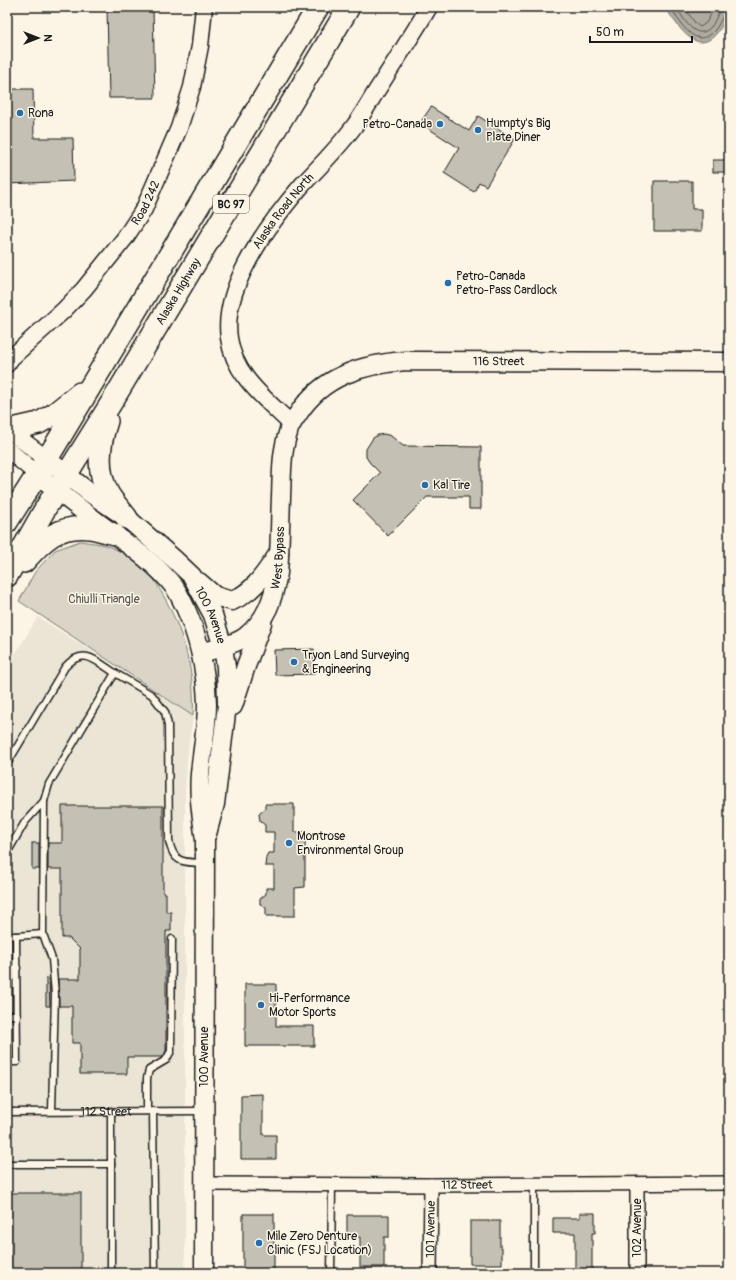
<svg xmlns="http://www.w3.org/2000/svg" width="736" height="1280" viewBox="0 0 736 1280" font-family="Pangolin,sans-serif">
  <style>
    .built { fill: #ebe5d6 }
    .green { fill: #dbd5c8; stroke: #7c7872 }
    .water { fill: #b0aba1; stroke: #75726c }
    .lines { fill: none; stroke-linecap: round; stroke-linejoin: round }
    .shore { stroke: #575551; stroke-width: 1 }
    .building { fill: #c4c0b3; stroke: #1c1c1c }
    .service-casing { stroke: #1c1c1c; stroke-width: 9 }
    .minor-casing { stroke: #1c1c1c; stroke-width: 16 }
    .tertiary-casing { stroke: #1c1c1c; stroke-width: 19 }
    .secondary-casing { stroke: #1c1c1c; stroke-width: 21 }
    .trunk-casing { stroke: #1c1c1c; stroke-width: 24 }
    .service { stroke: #fcf5e5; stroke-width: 6 }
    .minor { stroke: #fcf5e5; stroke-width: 13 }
    .tertiary { stroke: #fcf5e5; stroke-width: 16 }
    .secondary { stroke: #fcf5e5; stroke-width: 18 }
    .trunk { stroke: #fcf5e5; stroke-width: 21 }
    .poi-dot { fill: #1f6fb2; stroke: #fcf5e5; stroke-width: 1.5 }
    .labels { text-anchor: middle; stroke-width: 3; stroke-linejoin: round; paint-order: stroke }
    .shield { fill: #fcf5e5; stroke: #5f5d58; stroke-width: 1 }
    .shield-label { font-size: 11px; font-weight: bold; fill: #1c1c1c }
    .poi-label { font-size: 12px; fill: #1c1c1c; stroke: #fcf5e5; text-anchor: start }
    .street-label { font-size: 12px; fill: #1c1c1c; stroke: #fcf5e5 }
    .park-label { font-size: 12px; fill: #555450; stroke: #fcf5e5 }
  </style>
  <rect width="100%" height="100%" fill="#fcf5e5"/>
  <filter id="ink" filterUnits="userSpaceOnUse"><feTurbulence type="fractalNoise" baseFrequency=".025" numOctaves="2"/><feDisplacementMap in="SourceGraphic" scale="8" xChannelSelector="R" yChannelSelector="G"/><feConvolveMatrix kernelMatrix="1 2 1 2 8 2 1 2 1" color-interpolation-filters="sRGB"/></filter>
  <g filter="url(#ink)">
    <!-- built -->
    <path class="built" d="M38,617L193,716L188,749L185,790V1273H7V667Z"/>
    <!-- green -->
    <path class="green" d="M80,541C87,542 94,543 101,544C117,547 140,563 151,575C155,579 158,587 162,593C183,630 196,674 193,716L19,601L35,572L55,550Z"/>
    <!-- water -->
    <path class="water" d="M670,7H728C730,13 726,18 723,24C702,61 682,33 667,10Z"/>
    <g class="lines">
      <!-- shore -->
      <g class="shore">
        <path d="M672,7L673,11C681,25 698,51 715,30C719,25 721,19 724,14L729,12"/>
        <path d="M678,7V10C685,21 697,42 711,27C716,21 717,11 725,7"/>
        <path d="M684,7L695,23L700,27L706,23L715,7"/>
      </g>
    </g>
    <!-- building -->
    <g class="building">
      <path d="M107,7H153L155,98H109Z"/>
      <path d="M7,89H33L34,138H73L74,181L7,184Z"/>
      <path d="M431,107L469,131L478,116L515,139L486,186L479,182L474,192L444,173L459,148L420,123Z"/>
      <rect x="713" y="160" width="16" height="12"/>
      <path d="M654,181H692V209H702V231H654Z"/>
      <path d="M384,434L391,436L403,446L481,447V509H469V497H427L388,536L353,500L380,473L370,463L366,457V449L373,438L378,435Z"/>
      <path d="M314,649V674L275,675L274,650Z"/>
      <path d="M265,804H294V832H305V887L295,888V916H266V908L260,904V899L266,894V888H274V866H265L266,857L268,853H274V832H265V825L260,821L259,814L265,809Z"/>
      <path d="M62,806H163V893H166V912H171V931H166V1051L163,1057H127V1074H80V1043H72V1006H59L58,979H80V949L69,938H62V869H48V843H62Z"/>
      <rect x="32" y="843" width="7" height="26"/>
      <path d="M46,979H49L50,1006H46Z"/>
      <path d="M245,984H276V1026H314V1046H245Z"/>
      <path d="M263,1094V1135H276V1159H241V1095Z"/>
      <rect x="7" y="1193" width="74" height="80"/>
      <path d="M580,1213H595V1233H592V1273H575V1233H553V1218H580Z"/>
      <rect x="243" y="1214" width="31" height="59"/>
      <path d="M347,1215H389V1237H384V1267H360V1237H347Z"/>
      <path d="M470,1221H500V1247H502V1264H470Z"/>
    </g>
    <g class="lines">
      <defs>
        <g id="service">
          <path d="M7,764L65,667C84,646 96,661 115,673"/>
          <path d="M7,853L25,822L44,801"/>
          <path d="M7,936H16L43,934"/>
          <path d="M7,968H17"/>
          <path d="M7,1015H17"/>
          <path d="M7,1062H17L16,936"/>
          <path d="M52,1111L55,994L52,959L43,934L44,801L49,784L115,673L152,695L165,712L168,725L169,841C174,864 183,862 204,863"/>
          <path d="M111,1111V1273"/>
          <path d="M147,1111V1078L149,1070L166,1060L171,1051L172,939"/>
          <path d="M153,1111L155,1273"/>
          <path id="s1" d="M7,1112L203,1111"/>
          <path d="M7,1164H111"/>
          <path d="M331,1273L332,1185"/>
          <path d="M534,1273V1184"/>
        </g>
        <g id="minor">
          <path id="s2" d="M204,1184L431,1185L729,1183"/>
          <path id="s3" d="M430,1273L431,1185"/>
          <path d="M637,1273V1184"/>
        </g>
        <g id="tertiary">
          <path id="s4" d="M7,364L11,358L64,310L84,289L125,238L144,209L179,128L192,87L200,46L204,7"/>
          <path id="s5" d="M291,424C266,399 234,376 229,338C221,287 271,221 303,184C321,165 340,146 355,125C364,113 371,99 379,87C396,60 413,34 429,7"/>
          <path d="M7,429L47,459"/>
          <path d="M7,449L37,474"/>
        </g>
        <g id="secondary">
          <path id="s6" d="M47,459L90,493L127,518L175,560L192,576L213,615L223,647L226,667L227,705L215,804L207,834"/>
          <path d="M37,474C59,492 81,510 104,527C129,545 156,563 175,588C179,594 182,601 185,607C199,638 206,670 207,704C207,727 202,751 200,774C198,796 202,818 205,840L204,1273"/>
          <path d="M199,582L215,596L232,601C256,590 264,574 279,553"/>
          <path id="s7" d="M201,653C214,649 234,645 245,637C267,620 273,599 278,573C280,548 280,522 281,497C282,475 281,454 288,433C289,426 294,420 298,414C322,376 363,364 406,361L729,362"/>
          <path d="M233,706L246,666L262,623"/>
        </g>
        <g id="trunk">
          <path d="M107,421C99,445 96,470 108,493C113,502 121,510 127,518"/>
          <path d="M8,430L39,423L54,414L80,393"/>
          <path d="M7,522L47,459L318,7"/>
          <path d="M24,562C43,540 59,524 90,528C98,529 107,532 114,534"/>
          <path id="s8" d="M7,576L45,509L113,400L349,7"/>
        </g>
      </defs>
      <!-- service casing -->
      <use href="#service" class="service-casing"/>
      <!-- minor casing -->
      <use href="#minor" class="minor-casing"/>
      <!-- tertiary casing -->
      <use href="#tertiary" class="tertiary-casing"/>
      <!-- secondary casing -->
      <use href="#secondary" class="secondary-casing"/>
      <!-- trunk casing -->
      <use href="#trunk" class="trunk-casing"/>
      <!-- service -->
      <use href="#service" class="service"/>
      <!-- minor -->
      <use href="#minor" class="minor"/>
      <!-- tertiary -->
      <use href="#tertiary" class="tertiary"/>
      <!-- secondary -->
      <use href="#secondary" class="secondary"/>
      <!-- trunk -->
      <use href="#trunk" class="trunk"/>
    </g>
  </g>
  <!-- markers -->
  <g class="poi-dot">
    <circle cx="20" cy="113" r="4"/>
    <circle cx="440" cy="124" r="4"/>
    <circle cx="478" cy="130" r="4"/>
    <circle cx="448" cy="283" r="4"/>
    <circle cx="425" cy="485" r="4"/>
    <circle cx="294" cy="662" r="4"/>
    <circle cx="289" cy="843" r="4"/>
    <circle cx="261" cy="1005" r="4"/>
    <circle cx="259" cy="1243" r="4"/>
  </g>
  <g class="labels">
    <!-- shield labels -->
    <rect class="shield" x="213" y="195" width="36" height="18" rx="3"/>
    <g class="shield-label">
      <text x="231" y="208">BC 97</text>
    </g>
    <!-- poi labels -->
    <g class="poi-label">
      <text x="28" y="117">Rona</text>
      <text x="486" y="127">Humpty's Big<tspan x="486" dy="14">Plate Diner</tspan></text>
      <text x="432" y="128" text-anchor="end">Petro-Canada</text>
      <text x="456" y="280">Petro-Canada<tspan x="456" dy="14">Petro-Pass Cardlock</tspan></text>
      <text x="433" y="489">Kal Tire</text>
      <text x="302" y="659">Tryon Land Surveying<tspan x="302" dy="14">&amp; Engineering</tspan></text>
      <text x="297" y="840">Montrose<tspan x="297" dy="14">Environmental Group</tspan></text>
      <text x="269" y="1002">Hi-Performance<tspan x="269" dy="14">Motor Sports</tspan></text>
      <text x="267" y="1240">Mile Zero Denture<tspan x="267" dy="14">Clinic (FSJ Location)</tspan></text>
    </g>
    <!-- street labels -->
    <g class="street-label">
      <text dy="4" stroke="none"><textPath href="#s4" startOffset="214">Road 242</textPath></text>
      <text dy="4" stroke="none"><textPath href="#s5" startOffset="250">Alaska Road North</textPath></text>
      <text dy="4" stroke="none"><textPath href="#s8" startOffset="332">Alaska Highway</textPath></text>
      <text dy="4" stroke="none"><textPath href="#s7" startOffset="501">116 Street</textPath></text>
      <text dy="4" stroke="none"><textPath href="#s7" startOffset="136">West Bypass</textPath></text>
      <text dy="4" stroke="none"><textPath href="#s6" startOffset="230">100 Avenue</textPath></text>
      <text transform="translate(204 1057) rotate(-90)" y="4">100 Avenue</text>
      <text dy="4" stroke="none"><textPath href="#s1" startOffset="99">112 Street</textPath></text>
      <text dy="4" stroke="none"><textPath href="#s2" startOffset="263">112 Street</textPath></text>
      <text transform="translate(637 1228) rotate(-90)" y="4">102 Avenue</text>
      <text dy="4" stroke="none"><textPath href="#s3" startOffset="44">101 Avenue</textPath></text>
    </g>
    <!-- park labels -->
    <g class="park-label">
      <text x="104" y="603">Chiulli Triangle</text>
    </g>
  </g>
  <!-- margin -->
  <rect width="736" height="1280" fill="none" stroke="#fcf5e5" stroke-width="24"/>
  <rect x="12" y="12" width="712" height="1256" fill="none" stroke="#1c1c1c" stroke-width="1.5" filter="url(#ink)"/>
  <!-- north arrow -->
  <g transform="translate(38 38) rotate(90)" stroke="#fcf5e5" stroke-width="3" paint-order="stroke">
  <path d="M0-3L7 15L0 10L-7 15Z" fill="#1c1c1c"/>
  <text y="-6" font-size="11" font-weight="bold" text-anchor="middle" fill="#1c1c1c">N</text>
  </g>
  <!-- scale -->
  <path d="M590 36v6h102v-6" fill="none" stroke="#1c1c1c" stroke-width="2"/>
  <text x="596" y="36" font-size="12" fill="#1c1c1c" stroke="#fcf5e5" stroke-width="3" paint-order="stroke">50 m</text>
</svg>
